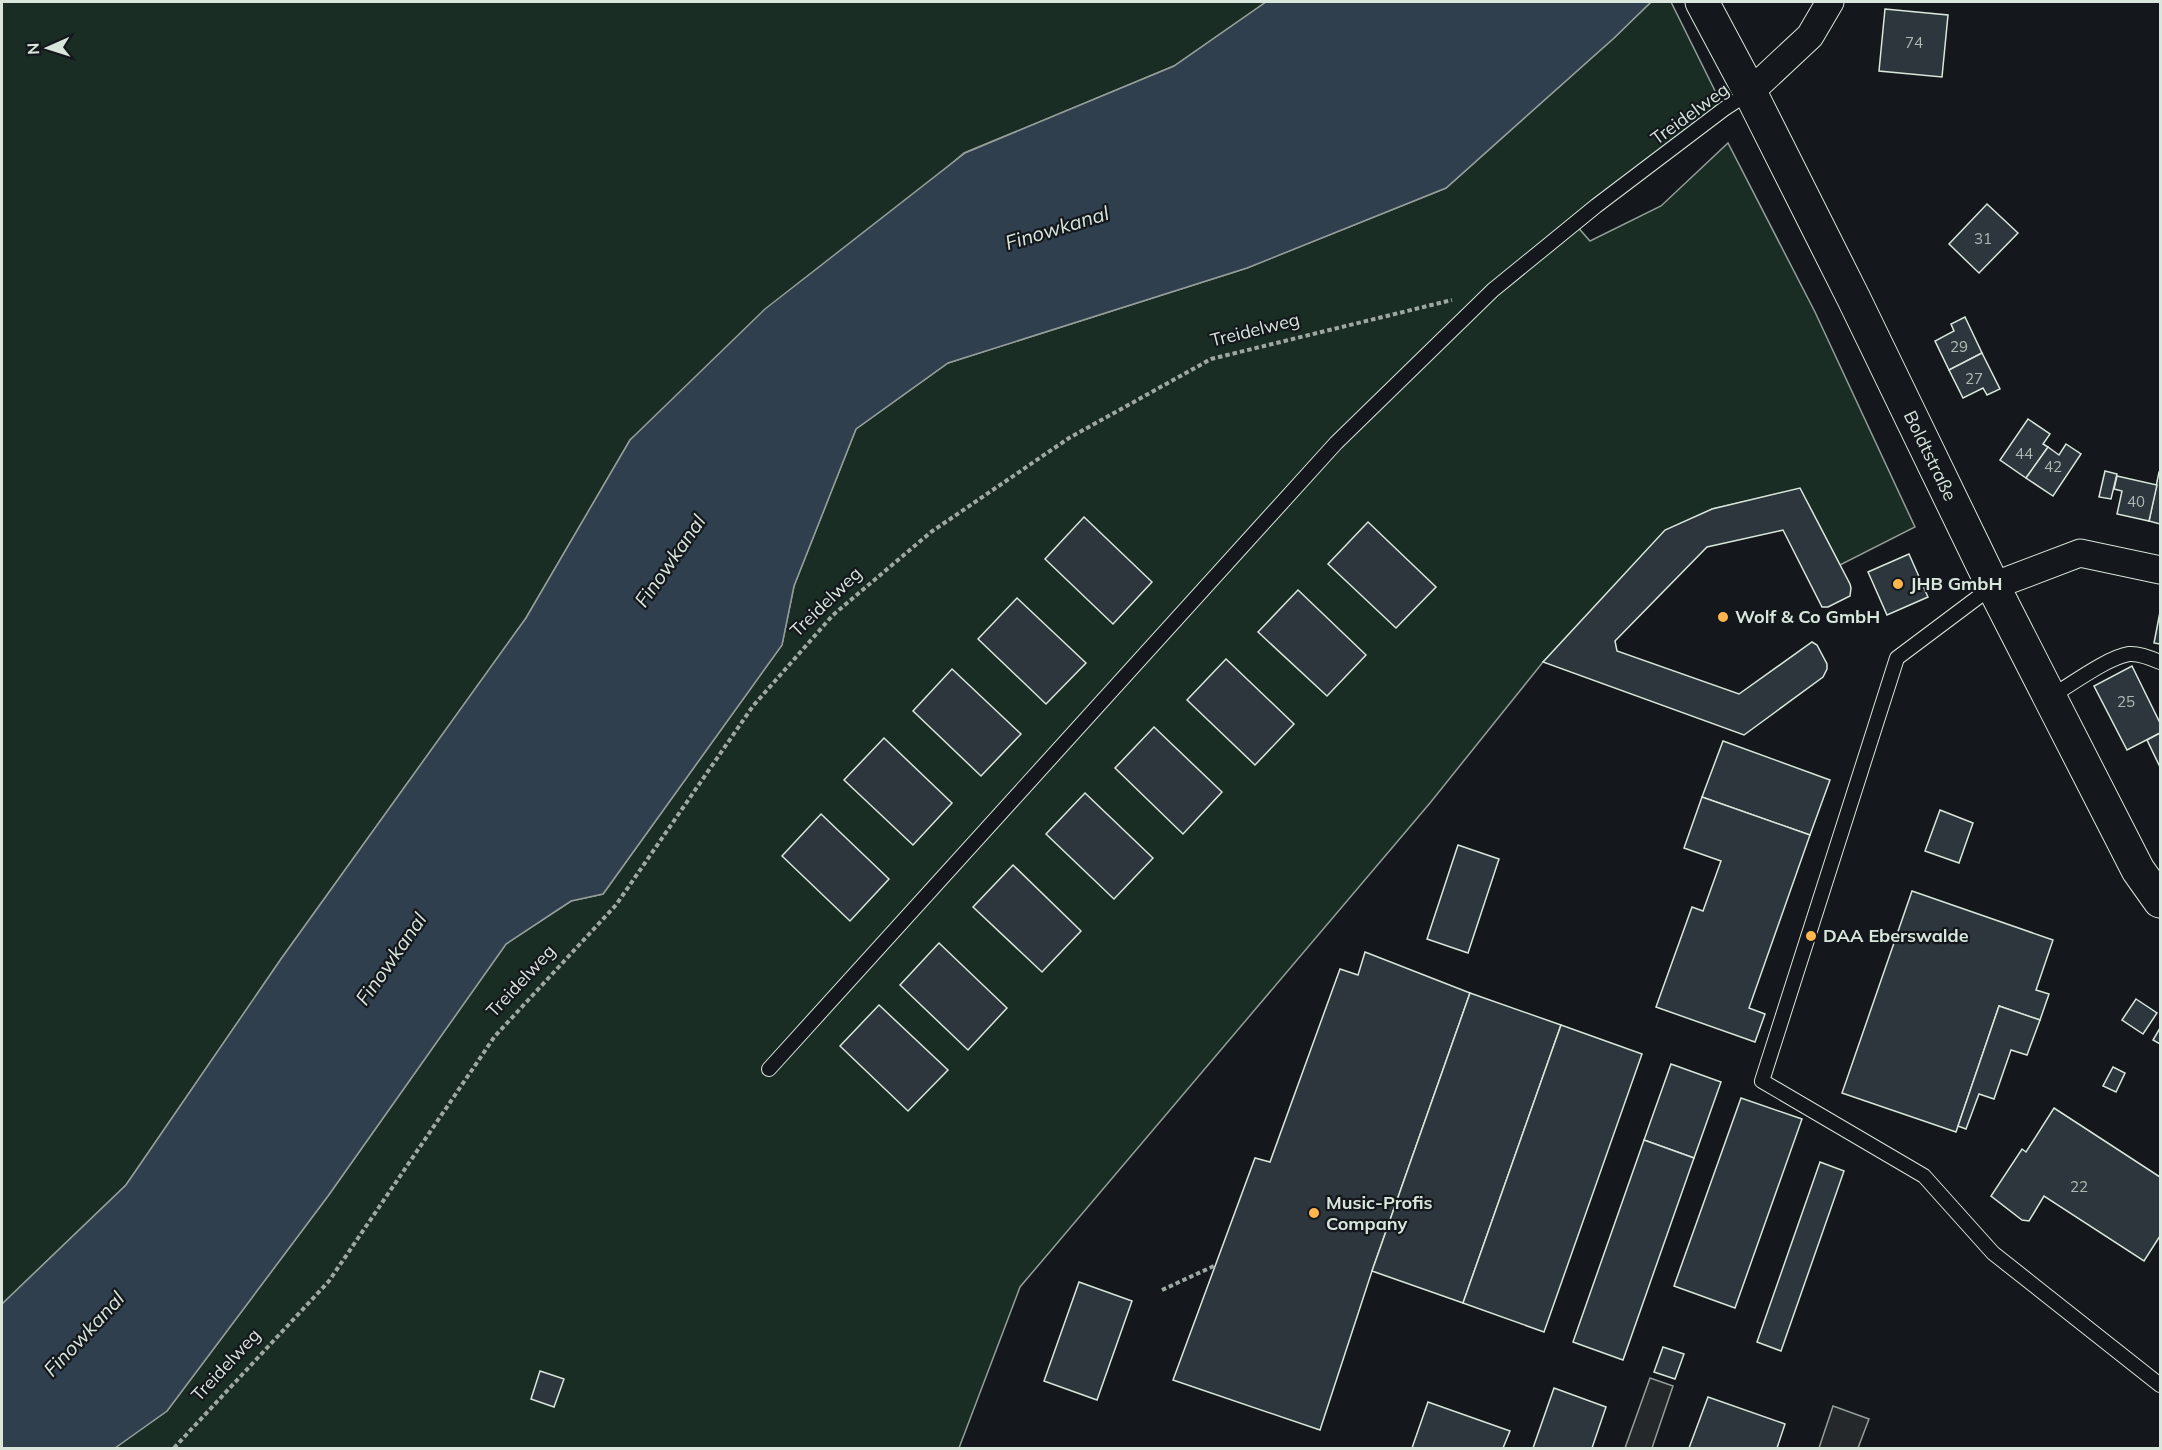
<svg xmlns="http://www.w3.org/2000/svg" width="2162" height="1450" viewBox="0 0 2162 1450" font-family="Mulish,sans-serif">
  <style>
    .green { fill: #1a2d24; stroke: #939e99; stroke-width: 1.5 }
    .parking { fill: #24282b; stroke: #939e99; stroke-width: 1.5 }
    .water { fill: #2f3f4d; stroke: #939e99; stroke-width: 1.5 }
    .building { fill: #2c363c; stroke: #d8e6dc; stroke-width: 1.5 }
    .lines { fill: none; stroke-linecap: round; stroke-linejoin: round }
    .service-casing { stroke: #d8e6dc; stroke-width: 16 }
    .minor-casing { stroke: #d8e6dc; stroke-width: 29 }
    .secondary-casing { stroke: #d8e6dc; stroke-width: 35 }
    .path { stroke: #9da8a2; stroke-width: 4; stroke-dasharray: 4.5 3; stroke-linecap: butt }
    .service { stroke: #14181c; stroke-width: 14 }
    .minor { stroke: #14181c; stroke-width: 27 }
    .secondary { stroke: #14181c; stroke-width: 33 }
    .poi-dot { fill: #ffb74d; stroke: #14181c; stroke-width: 2 }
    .labels { text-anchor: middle; stroke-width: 4.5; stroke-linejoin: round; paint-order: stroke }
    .number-label { font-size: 15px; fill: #adbab4 }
    .street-label { font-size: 18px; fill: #d8e6dc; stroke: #14181c }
    .poi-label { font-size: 18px; font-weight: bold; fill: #d8e6dc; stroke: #14181c; text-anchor: start }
    .water-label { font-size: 20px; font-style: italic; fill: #d8e6dc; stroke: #14181c }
  </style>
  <rect width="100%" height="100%" fill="#14181c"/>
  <!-- green -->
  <g class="green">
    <path d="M2,2H1266L1174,66L964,153L630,440L526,618L281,959L126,1185L2,1304Z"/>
    <path d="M1651,2H1671L1724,109L1575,224L1590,241L1661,206L1728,143L1815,312L1915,527L1840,565L1800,489L1712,509L1543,662L1430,803L1020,1287L959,1448H114L167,1411L328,1196L506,944L571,901L603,894L782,645L794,586L856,429L948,363L1247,268L1446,188L1614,38Z"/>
  </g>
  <!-- parking -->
  <g class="parking">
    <path d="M1650,1378L1673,1386L1652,1448H1625Z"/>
    <path d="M1833,1406L1869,1419L1858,1448H1819Z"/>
  </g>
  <!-- water -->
  <path class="water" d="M1266,2H1651L1614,38L1446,188L1247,268L948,363L856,429L794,586L782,645L603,894L571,901L506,944L328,1196L167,1411L115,1448H2V1304L126,1185L281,959L526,618L630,440L765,309L965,153L1174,66Z"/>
  <!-- building -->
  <g class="building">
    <path d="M1885,9L1948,15L1942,77L1879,71Z"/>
    <path d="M1987,204L2018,233L1979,273L1949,244Z"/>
    <path d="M1965,317L1982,353L1949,370L1935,341L1954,331L1951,324Z"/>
    <path d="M1982,353L2000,389L1987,395L1983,388L1963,398L1949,370Z"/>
    <path d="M2028,419L2050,434L2043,444L2048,447L2026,478L2000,460Z"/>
    <path d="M2066,444L2081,454L2053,496L2026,478L2048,447L2059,455Z"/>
    <path d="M2105,471L2117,474L2111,499L2099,497Z"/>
    <path d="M2159,472H2160V524L2149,521Z"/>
    <path d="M2117,476L2157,485L2149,521L2117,514L2122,491L2114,489Z"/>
    <path d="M1800,488L1850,584L1851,588L1850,596L1828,607H1822L1783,530L1707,547L1615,641L1617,651L1739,694L1812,642L1817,645L1827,664V669L1823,677L1744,735L1543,662L1665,530L1712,509Z"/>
    <path d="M1084,517L1152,582L1113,624L1045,559Z"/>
    <path d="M1368,522L1436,587L1396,628L1328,564Z"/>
    <path d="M1909,554L1928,597L1887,615L1868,572Z"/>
    <path d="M1298,590L1366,655L1327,696L1258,632Z"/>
    <path d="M1017,598L1086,663L1046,704L978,639Z"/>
    <path d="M2160,612V644L2154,643Z"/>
    <path d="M1226,659L1294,724L1255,765L1187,700Z"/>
    <path d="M2132,666L2160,723V733L2127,750L2094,686Z"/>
    <path d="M952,669L1021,734L981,776L913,711Z"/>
    <path d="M1154,727L1222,792L1183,834L1115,768Z"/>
    <path d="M2160,733V767L2147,740Z"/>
    <path d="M884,738L952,803L913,845L844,780Z"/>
    <path d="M1723,741L1830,780L1810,835L1702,797Z"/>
    <path d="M1085,793L1153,858L1114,899L1046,834Z"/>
    <path d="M1702,797L1810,835L1749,1008L1765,1014L1755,1042L1656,1007L1692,907L1703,911L1721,861L1684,848Z"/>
    <path d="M1940,810L1973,823L1959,863L1925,851Z"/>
    <path d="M821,814L889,879L850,921L782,856Z"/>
    <path d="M1458,845L1499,859L1468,953L1427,939Z"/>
    <path d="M1013,865L1081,931L1042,972L973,907Z"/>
    <path d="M1912,891L2053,940L2036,990L2049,994L2040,1020L1999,1006L1956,1132L1842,1093Z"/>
    <path d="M939,943L1007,1008L968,1050L900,985Z"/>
    <path d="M1365,952L1470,993L1372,1271L1320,1430L1173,1380L1255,1158L1270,1162L1340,969L1358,975Z"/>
    <path d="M1470,993L1561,1025L1463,1303L1372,1271Z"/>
    <path d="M2136,999L2157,1013L2143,1034L2122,1020Z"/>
    <path d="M879,1005L948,1070L908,1111L840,1046Z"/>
    <path d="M1999,1006L2040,1020L2027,1055L2011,1050L1994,1099L1979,1094L1966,1129L1958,1126Z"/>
    <path d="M1561,1025L1642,1054L1544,1332L1463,1303Z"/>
    <path d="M2160,1028V1044L2153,1040Z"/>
    <path d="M1671,1064L1721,1082L1694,1158L1644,1140Z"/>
    <path d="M2113,1067L2125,1073L2116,1092L2103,1086Z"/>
    <path d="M1741,1098L1802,1119L1735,1308L1674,1286Z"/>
    <path d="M2054,1108L2160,1177V1236L2144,1261L2044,1196L2029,1221L2022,1220L1991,1196L2022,1149L2026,1152Z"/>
    <path d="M1644,1140L1694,1158L1623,1360L1573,1342Z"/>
    <path d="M1820,1162L1844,1171L1781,1351L1757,1342Z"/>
    <path d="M1079,1282L1132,1301L1097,1400L1044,1381Z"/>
    <path d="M1663,1347L1684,1354L1675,1379L1654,1372Z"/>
    <path d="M540,1371L564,1379L554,1407L531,1399Z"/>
    <path d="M1554,1388L1606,1407L1592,1448H1533Z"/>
    <path d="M1708,1397L1785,1424L1777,1448H1689Z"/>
    <path d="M1428,1402L1510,1431L1503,1448H1412Z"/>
  </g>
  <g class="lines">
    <defs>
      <g id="service">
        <path d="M1993,586L1897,658L1762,1081L1924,1176L1993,1253L2160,1385"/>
        <path d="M2050,697C2069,686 2108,657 2129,654C2139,653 2151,658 2160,662"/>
        <path d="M769,1069L1336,443L1493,290L1596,206L1724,109L1750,92"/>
      </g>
      <g id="minor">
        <path d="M1750,92L1810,36L1830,2"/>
        <path d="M1993,586L2080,553L2160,570"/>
      </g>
      <g id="secondary">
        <path id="s1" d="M1702,2L1750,92L1854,299L1993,586L2138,870L2160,901"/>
      </g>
    </defs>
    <!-- service casing -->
    <use href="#service" class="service-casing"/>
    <!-- minor casing -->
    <use href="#minor" class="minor-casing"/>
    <!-- secondary casing -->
    <use href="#secondary" class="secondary-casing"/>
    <!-- path -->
    <g class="path">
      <path d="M1162,1290L1216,1265"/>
      <path d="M174,1448L329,1281L495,1036L616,905L753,706L833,615L931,532L1069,438L1211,359L1452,300"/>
    </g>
    <!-- service -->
    <use href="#service" class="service"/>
    <!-- minor -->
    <use href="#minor" class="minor"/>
    <!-- secondary -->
    <use href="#secondary" class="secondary"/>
  </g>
  <!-- markers -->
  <g class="poi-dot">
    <circle cx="1898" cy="584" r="6"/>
    <circle cx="1723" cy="617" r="6"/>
    <circle cx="1811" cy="936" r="6"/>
    <circle cx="1314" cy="1213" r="6"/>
  </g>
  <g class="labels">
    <!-- number labels -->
    <g class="number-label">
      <text x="1914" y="48">74</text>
      <text x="1983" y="244">31</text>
      <text x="1959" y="352">29</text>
      <text x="1974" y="384">27</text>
      <text x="2024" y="459">44</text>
      <text x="2053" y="472">42</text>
      <text x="2136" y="507">40</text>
      <text x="2126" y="707">25</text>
      <text x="2079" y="1192">22</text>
    </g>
    <!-- street labels -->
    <g class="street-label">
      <text transform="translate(1690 114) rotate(-36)" y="6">Treidelweg</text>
      <text transform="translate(1255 330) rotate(-14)" y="6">Treidelweg</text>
      <text dy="6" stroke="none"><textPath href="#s1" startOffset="508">Boldtstraße</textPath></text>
      <text transform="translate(826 602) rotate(-44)" y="6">Treidelweg</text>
      <text transform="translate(521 981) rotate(-47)" y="6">Treidelweg</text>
      <text transform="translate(226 1365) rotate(-47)" y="6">Treidelweg</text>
    </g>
    <!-- poi labels -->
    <g class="poi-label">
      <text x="1910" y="590">JHB GmbH</text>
      <text x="1735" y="623">Wolf &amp; Co GmbH</text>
      <text x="1823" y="942">DAA Eberswalde</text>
      <text x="1326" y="1209">Music-Profis<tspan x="1326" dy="21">Company</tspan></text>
    </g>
    <!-- water labels -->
    <g class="water-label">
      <text transform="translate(1057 228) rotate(-17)" y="7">Finowkanal</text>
      <text transform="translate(670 561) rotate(-55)" y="7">Finowkanal</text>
      <text transform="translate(391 959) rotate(-55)" y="7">Finowkanal</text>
      <text transform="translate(84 1334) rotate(-47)" y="7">Finowkanal</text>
    </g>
  </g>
  <!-- border -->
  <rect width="2162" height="1450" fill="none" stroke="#d8e6dc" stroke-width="6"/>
  <!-- north arrow -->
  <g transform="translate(48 48) rotate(267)" stroke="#14181c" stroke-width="4.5" paint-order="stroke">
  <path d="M0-4.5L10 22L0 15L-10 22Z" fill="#d8e6dc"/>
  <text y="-9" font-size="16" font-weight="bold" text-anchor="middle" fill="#d8e6dc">N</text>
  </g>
</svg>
